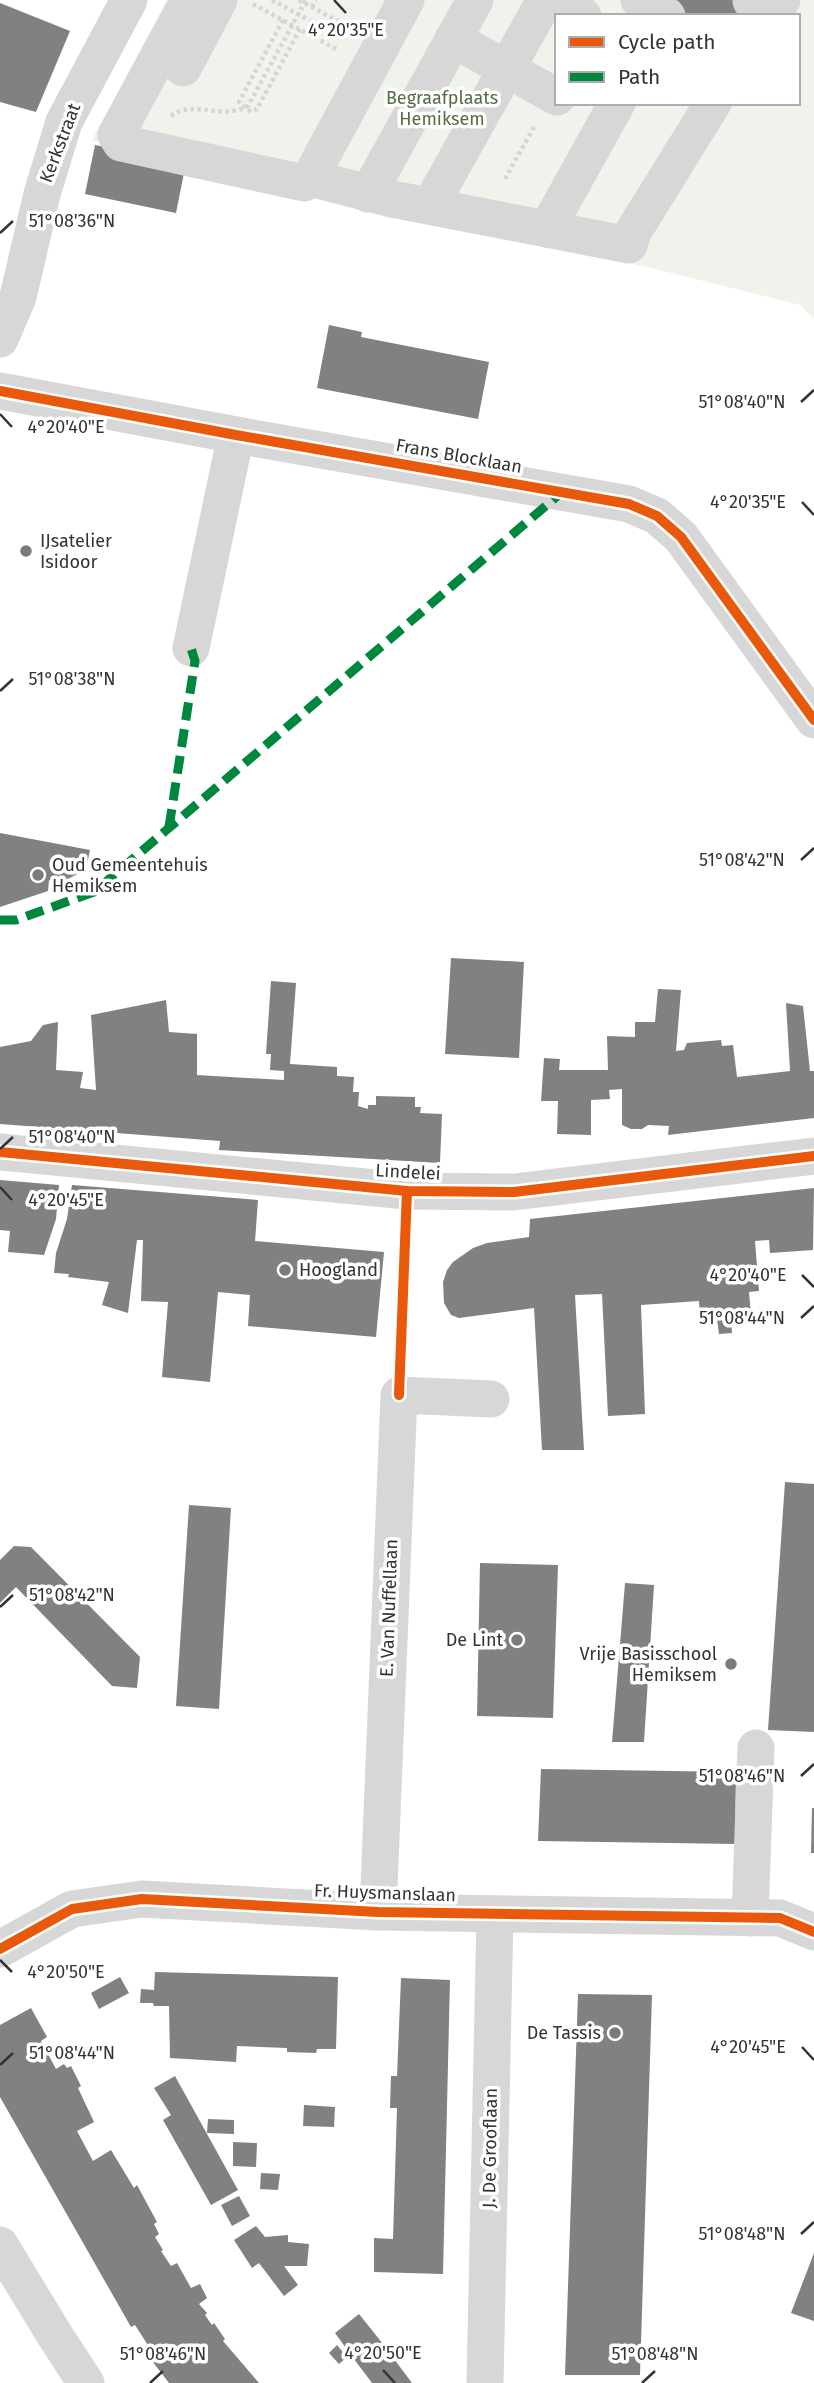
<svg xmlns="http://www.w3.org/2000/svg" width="814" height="2383" viewBox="0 0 814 2383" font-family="'Fira Sans',sans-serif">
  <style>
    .green { fill: #eff3ec; fill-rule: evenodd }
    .building { fill: #818181 }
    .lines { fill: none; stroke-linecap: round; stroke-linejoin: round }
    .path { stroke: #d5d5d5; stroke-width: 4.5; stroke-dasharray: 3.5 3.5; stroke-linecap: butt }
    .minor { stroke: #d7d7d7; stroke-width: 37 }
    .quiet { stroke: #00873e; stroke-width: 9; stroke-dasharray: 18 9; stroke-linecap: butt }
    .cycleway-casing { stroke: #fff; stroke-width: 15 }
    .cycleway { stroke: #e8590c; stroke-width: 10 }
    .ticks { fill: none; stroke: #333; stroke-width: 2.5 }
    .poi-dot { fill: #7a7a7a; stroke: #fff; stroke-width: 2.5 }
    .labels { text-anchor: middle; stroke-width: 7; stroke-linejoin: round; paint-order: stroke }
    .park-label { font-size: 18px; fill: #536d42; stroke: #fff }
    .street-label { font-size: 18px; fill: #333; stroke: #fff }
    .poi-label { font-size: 18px; fill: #333; stroke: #fff; text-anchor: start }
    .ticks-label { font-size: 18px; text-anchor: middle; fill: #333; stroke: #fff; stroke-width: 7; stroke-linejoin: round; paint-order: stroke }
  </style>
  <rect width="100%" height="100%" fill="#fff"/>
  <!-- green -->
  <path class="green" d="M167,0H814V319L800,305L651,268L92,140ZM557,16H798V103H557Z"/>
  <!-- building -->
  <g class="building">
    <path d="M651,0H737L743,4L736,16H680Z"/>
    <path d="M0,3L70,31L36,112L0,102Z"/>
    <path d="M95,145L186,163L176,213L85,194Z"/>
    <path d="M329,325L362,332L361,337L489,362L478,419L317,388Z"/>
    <path d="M0,833L90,850L86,869L61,883L49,880L48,891L0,907Z"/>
    <path d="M451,958L524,962L519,1058L445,1054Z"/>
    <path d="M271,981L296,983L290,1064L337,1067V1076L354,1077L353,1092H359L358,1106L368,1109V1105H376V1096L415,1097V1107H421L420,1113L442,1114L440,1163L219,1150L220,1141L0,1124V1047L31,1041L43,1025L58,1022L56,1070L83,1072L80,1088L96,1090L91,1015L166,1000L169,1032L197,1034V1075L284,1080V1071L270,1070L271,1054H266Z"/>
    <path d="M658,989L681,990L676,1051L684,1050L687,1043L721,1040L722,1046L733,1045L737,1077L790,1071L786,1003L803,1006L810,1071H814V1118L668,1135L669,1126L648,1125L642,1129H631L622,1125V1089L609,1090L610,1099L591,1100V1135L557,1134L558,1101H541L544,1058L560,1059L559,1070H608L607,1036L635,1037V1022H655Z"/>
    <path d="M0,1180L59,1185L56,1219L44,1255L8,1252L10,1231L0,1230Z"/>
    <path d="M72,1185L258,1200L255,1241L384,1252L376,1337L248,1326L250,1295L218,1292L210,1382L162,1377L168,1302L141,1301L143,1240H137L128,1313L102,1305L109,1282L68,1277L69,1274L54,1273L56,1253L67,1219Z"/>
    <path d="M814,1188L813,1250L770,1253L769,1240L755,1241L759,1291L749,1292L751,1315L731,1317L732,1333L719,1334L717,1319L700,1320L699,1301L641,1305L645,1414L608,1416L602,1294L575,1295L584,1450H542L534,1308L459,1318L451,1315L444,1303L443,1282L447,1270L453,1262L473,1248L487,1243L529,1237L530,1219Z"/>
    <path d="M785,1482L814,1484V1732L768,1730Z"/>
    <path d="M189,1505L231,1508L219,1709L176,1706Z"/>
    <path d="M14,1546L31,1547L140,1657L137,1688L112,1686L16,1587L0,1603V1560Z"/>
    <path d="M480,1563L558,1565L553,1718L477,1716Z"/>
    <path d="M625,1583L654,1585L644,1742H612Z"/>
    <path d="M541,1769L736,1772L735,1844L538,1841Z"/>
    <path d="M812,1808H814V1853H811Z"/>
    <path d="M155,1972L338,1977L336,2049H317L316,2053L287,2052V2048L237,2046L236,2062L170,2058L169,2006H154L153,2003H140L141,1989L154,1990Z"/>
    <path d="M120,1977L129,1993L99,2009L91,1993Z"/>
    <path d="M401,1978L450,1980L443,2274L374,2272V2238L393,2239L397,2108H390L391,2076H397Z"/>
    <path d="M578,1994L652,1995L640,2375H565Z"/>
    <path d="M31,2008L47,2037L41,2041L56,2069L64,2064L67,2068L71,2066L81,2086L78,2088L94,2122L77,2131L93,2161L111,2150L134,2188L137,2185L157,2222L154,2224L159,2234L155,2237L163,2250L161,2251L171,2266L177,2263L191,2288L200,2284L207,2298L199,2304L207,2313L205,2315L212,2325L214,2323L225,2339L223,2341L259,2383H169L149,2357L153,2353L135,2325L131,2327L0,2097V2025Z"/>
    <path d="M175,2076L238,2190L211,2205L163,2120L171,2115L154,2088Z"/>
    <path d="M304,2105L335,2107L334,2127L303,2126Z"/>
    <path d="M208,2119L234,2120V2134L207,2133Z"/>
    <path d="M233,2142L257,2143L256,2167L233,2166Z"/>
    <path d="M261,2173L280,2174L278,2190L260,2189Z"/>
    <path d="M239,2196L250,2216L232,2226L221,2205Z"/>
    <path d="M256,2226L265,2237L288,2235V2242L309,2244L307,2266H284L298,2285L284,2296L259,2263L252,2268L234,2240Z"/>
    <path d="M814,2253V2321L791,2313Z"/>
    <path d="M359,2314L379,2339L412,2383H372L354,2359L335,2333Z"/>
    <path d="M337,2345L347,2357L339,2364L329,2353Z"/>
  </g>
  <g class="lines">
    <!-- path -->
    <g class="path">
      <path d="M272,0L344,39"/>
      <path d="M299,0L350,28"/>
      <path d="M253,4L338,50"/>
      <path d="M312,7L316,0"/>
      <path d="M283,20L239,102L251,112L257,109L300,29"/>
      <path d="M171,116C192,99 221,121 248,106L306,0"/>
      <path d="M505,179L534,127"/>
    </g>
    <!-- minor -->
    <g class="minor">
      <path d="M189,0L116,135L121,143L304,183L310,178L392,199L629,245L633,232L713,103"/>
      <path d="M554,0L583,16"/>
      <path d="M639,0L667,16"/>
      <path d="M751,1L771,10L782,0"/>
      <path d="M453,39L557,97"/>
      <path d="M183,68L219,0"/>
      <path d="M310,178L406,0"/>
      <path d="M368,194L475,0"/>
      <path d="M430,206L545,0"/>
      <path d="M547,229L617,103"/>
      <path d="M0,339L18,297L42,194L64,122L129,0"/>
      <path d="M0,391L236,435L629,504L657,516L681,537L814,720"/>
      <path d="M191,648L236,435"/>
      <path d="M0,1152L407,1191L514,1192L814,1156"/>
      <path d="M378,1912L399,1395L491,1399"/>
      <path d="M750,1918L756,1748"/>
      <path d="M0,1949L72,1909L142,1899L378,1912L780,1918L814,1932"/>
      <path d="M0,2245L54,2334L86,2383"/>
      <path d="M485,2383L495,1914"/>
    </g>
    <!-- quiet -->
    <g class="quiet">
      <path d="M169,827L195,661L191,648"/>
      <path d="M0,920H16L94,892L562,492"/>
    </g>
    <defs>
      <g id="cycleway">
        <path d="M0,391L236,435L629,504L657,516L681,537L814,720"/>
        <path d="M0,1152L407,1191L514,1192L814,1156"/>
        <path d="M399,1395L407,1191"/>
        <path d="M0,1949L72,1909L142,1899L378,1912L780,1918L814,1932"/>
      </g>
    </defs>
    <!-- cycleway casing -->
    <use href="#cycleway" class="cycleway-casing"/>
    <!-- cycleway -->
    <use href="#cycleway" class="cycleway"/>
  </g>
  <!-- ticks -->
  <path class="ticks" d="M334,0L346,13M0,233L13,221M801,402L814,390M0,414L12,427M802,502L814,515M0,691L13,679M801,860L814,848M0,1149L13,1137M0,1187L12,1200M802,1275L814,1287M801,1318L814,1306M0,1607L13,1595M801,1776L814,1764M0,1960L12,1972M802,2047L814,2060M0,2065L13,2053M801,2234L814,2222M383,2370L395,2383M150,2383L163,2371M642,2383L655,2371"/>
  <!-- markers -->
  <g class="poi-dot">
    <circle cx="26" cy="551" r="7"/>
    <circle cx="38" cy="875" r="7"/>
    <circle cx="285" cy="1270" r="7"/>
    <circle cx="517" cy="1640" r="7"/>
    <circle cx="731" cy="1664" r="7"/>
    <circle cx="615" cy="2033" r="7"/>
  </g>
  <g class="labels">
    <!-- park labels -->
    <g class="park-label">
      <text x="442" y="104">Begraafplaats<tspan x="442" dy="21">Hemiksem</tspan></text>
    </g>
    <!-- street labels -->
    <g class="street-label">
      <text transform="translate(60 143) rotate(-69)" y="6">Kerkstraat</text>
      <text transform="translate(459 456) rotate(10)" y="6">Frans Blocklaan</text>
      <text transform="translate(408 1172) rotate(3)" y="6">Lindelei</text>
      <text transform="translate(389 1608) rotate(-88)" y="6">E. Van Nuffellaan</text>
      <text transform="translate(385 1893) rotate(2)" y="6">Fr. Huysmanslaan</text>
      <text transform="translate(490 2148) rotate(-89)" y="6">J. De Grooflaan</text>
    </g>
    <!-- poi labels -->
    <g class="poi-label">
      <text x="40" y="547">IJsatelier<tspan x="40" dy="21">Isidoor</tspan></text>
      <text x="52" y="871">Oud Gemeentehuis<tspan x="52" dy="21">Hemiksem</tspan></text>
      <text x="299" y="1276">Hoogland</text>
      <text x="503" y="1646" text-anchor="end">De Lint</text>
      <text x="717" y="1660" text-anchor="end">Vrije Basisschool<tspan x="717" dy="21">Hemiksem</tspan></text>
      <text x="601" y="2039" text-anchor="end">De Tassis</text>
    </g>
  </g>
  <g class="ticks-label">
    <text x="346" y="36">4°20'35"E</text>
    <text x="72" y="227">51°08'36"N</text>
    <text x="742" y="408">51°08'40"N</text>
    <text x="66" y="433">4°20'40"E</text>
    <text x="748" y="508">4°20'35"E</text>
    <text x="72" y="685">51°08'38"N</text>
    <text x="742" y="866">51°08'42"N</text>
    <text x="72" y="1143">51°08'40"N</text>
    <text x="66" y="1206">4°20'45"E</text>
    <text x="748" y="1281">4°20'40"E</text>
    <text x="742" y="1324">51°08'44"N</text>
    <text x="72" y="1601">51°08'42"N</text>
    <text x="742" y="1782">51°08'46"N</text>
    <text x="66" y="1978">4°20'50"E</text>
    <text x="748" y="2053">4°20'45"E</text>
    <text x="72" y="2059">51°08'44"N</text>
    <text x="742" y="2240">51°08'48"N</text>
    <text x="383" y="2359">4°20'50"E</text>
    <text x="163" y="2360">51°08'46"N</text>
    <text x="655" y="2360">51°08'48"N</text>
  </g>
  <!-- legend -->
  <rect x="555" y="14" width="245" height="91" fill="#ffffff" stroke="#adadad" stroke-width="2"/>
  <rect x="569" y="37" width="35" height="10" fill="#e8590c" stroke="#adadad" stroke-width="2"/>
  <text x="618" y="49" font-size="21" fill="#333333">Cycle path</text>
  <rect x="569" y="72" width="35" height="10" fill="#00873e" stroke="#adadad" stroke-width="2"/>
  <text x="618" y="84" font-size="21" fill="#333333">Path</text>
</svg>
